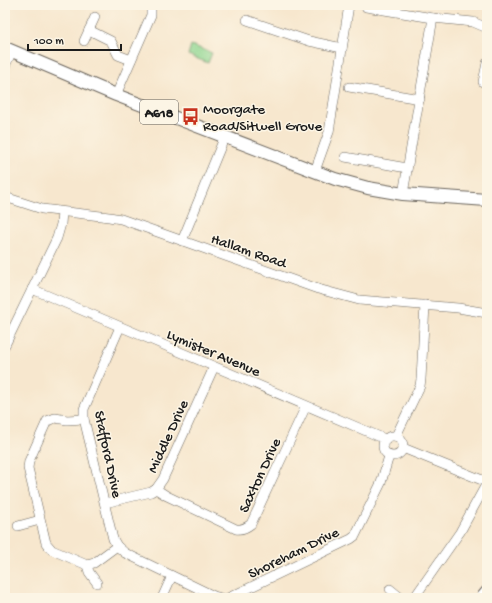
<svg xmlns="http://www.w3.org/2000/svg" width="492" height="603" viewBox="0 0 492 603" font-family="'Gochi Hand',sans-serif">
  <style>
    .pitch { fill: #8fd691; stroke: #567956 }
    .lines { fill: none; stroke-linecap: round; stroke-linejoin: round }
    .minor-casing { stroke: #69635a; stroke-width: 10 }
    .major-casing { stroke: #69635a; stroke-width: 14 }
    .minor { stroke: #fff; stroke-width: 9 }
    .major { stroke: #fff; stroke-width: 12 }
    .labels { text-anchor: middle; stroke-width: 3; stroke-linejoin: round; paint-order: stroke }
    .shield { fill: #fcf5e5; stroke: #5f5d58; stroke-width: 1 }
    .shield-label { font-size: 14px; font-weight: bold; fill: #1c1c1c }
    .poi-label { font-size: 15px; fill: #1c1c1c; stroke: #fcf5e5; text-anchor: start }
    .street-label { font-size: 15px; fill: #1c1c1c; stroke: #fcf5e5 }
  </style>
  <rect width="100%" height="100%" fill="#fcf5e5"/>
  <filter id="ink" filterUnits="userSpaceOnUse"><feTurbulence type="fractalNoise" baseFrequency=".025" numOctaves="2"/><feDisplacementMap in="SourceGraphic" scale="8" xChannelSelector="R" yChannelSelector="G"/><feConvolveMatrix kernelMatrix="1 2 1 2 8 2 1 2 1" color-interpolation-filters="sRGB"/></filter>
  <filter id="wash" filterUnits="userSpaceOnUse"><feTurbulence type="fractalNoise" baseFrequency=".012" numOctaves="4" result="noise"/><feDisplacementMap in="SourceGraphic" scale="16" xChannelSelector="R" yChannelSelector="G"/><feGaussianBlur stdDeviation="0.9" result="paint"/><feColorMatrix in="noise" values="0 0 0 0 0 0 0 0 0 0 0 0 0 0 0 0 0 1.4 0 .05"/><feComposite in="paint" operator="in"/></filter>
  <g filter="url(#wash)">
    <rect width="100%" height="100%" fill="#f7e7ce"/>
    <!-- pitch -->
    <path class="pitch" d="M191,45L212,53L208,63L188,55Z"/>
  </g>
  <g filter="url(#ink)">
    <g class="lines">
      <defs>
        <g id="minor">
          <path d="M366,7L433,18L473,22L487,28"/>
          <path d="M247,20L309,41L342,48"/>
          <path d="M89,30L111,41L118,55L131,60"/>
          <path d="M84,41L95,17"/>
          <path d="M5,66L12,51"/>
          <path d="M483,82L487,63"/>
          <path d="M349,87L420,99"/>
          <path d="M116,95L151,15V5"/>
          <path d="M345,157L407,168"/>
          <path d="M315,171L329,132L349,5"/>
          <path d="M403,194L433,18"/>
          <path d="M5,197L42,209L109,217L121,219L318,289L359,300L458,308L487,313"/>
          <path d="M182,241L225,136"/>
          <path d="M32,289L385,439"/>
          <path d="M120,327L84,409V419L113,539L117,546L125,553L214,596L221,598"/>
          <path d="M5,345L57,238L61,224L62,212"/>
          <path d="M84,419L67,420L55,418L47,421L29,461L28,468L46,543L52,550L87,565L94,563L117,546"/>
          <circle cx="393" cy="446" r="10"/>
          <path d="M396,436L420,386L421,379L425,305"/>
          <path d="M403,448L487,482"/>
          <path d="M156,489L167,496L236,529C242,530 246,528 251,524L306,406"/>
          <path d="M105,503L151,492L156,489L163,479L214,367"/>
          <path d="M18,526L40,520"/>
          <path d="M87,565L89,572L97,583"/>
          <path d="M390,589L401,598"/>
          <path d="M162,598L172,576"/>
          <path d="M228,598L351,539L355,536L381,483L389,456"/>
          <path d="M414,598L460,532L487,483"/>
        </g>
        <g id="major">
          <path d="M5,48L116,95L335,179L368,188L403,194L487,200"/>
          <path d="M482,598L487,592"/>
        </g>
      </defs>
      <!-- minor casing -->
      <use href="#minor" class="minor-casing"/>
      <!-- major casing -->
      <use href="#major" class="major-casing"/>
      <!-- minor -->
      <use href="#minor" class="minor"/>
      <!-- major -->
      <use href="#major" class="major"/>
    </g>
  </g>
  <!-- icons -->
  <defs>
    <symbol id="bus-bare" viewBox="-9 -9 18 18"><path d="M-5-6H5V4H4V6H2V4H-2V6H-4V4H-5ZM-3.5-4V0h7V-4ZM-3.5 1.2v1.5H-2V1.2ZM2 1.2v1.5H3.5V1.2Z" fill="#c8321e" stroke="#fcf5e5" stroke-width="2.5" paint-order="stroke"/></symbol>
  </defs>
  <g fill-rule="evenodd">
    <use href="#bus-bare" x="178" y="104" width="25" height="25"/>
  </g>
  <g class="labels">
    <!-- shield labels -->
    <rect class="shield" x="140" y="100" width="38" height="24" rx="3"/>
    <g class="shield-label">
      <text x="159" y="117">A618</text>
    </g>
    <!-- poi labels -->
    <g class="poi-label">
      <text x="203" y="113">Moorgate<tspan x="203" dy="17">Road/Sitwell Grove</tspan></text>
    </g>
    <!-- street labels -->
    <g class="street-label">
      <text transform="translate(249 250) rotate(19)" y="5">Hallam Road</text>
      <text transform="translate(214 352) rotate(23)" y="5">Lymister Avenue</text>
      <text transform="translate(167 436) rotate(-65)" y="5">Middle Drive</text>
      <text transform="translate(109 454) rotate(78)" y="5">Stafford Drive</text>
      <text transform="translate(259 475) rotate(-65)" y="5">Saxton Drive</text>
      <text transform="translate(293 552) rotate(-26)" y="5">Shoreham Drive</text>
    </g>
  </g>
  <!-- margin -->
  <rect width="492" height="603" fill="none" stroke="#fcf5e5" stroke-width="20"/>
  <!-- scale -->
  <path d="M28 44v6h93v-6" fill="none" stroke="#1c1c1c" stroke-width="2"/>
  <text x="34" y="44" font-size="12" fill="#1c1c1c" stroke="#fcf5e5" stroke-width="3" paint-order="stroke">100 m</text>
</svg>
